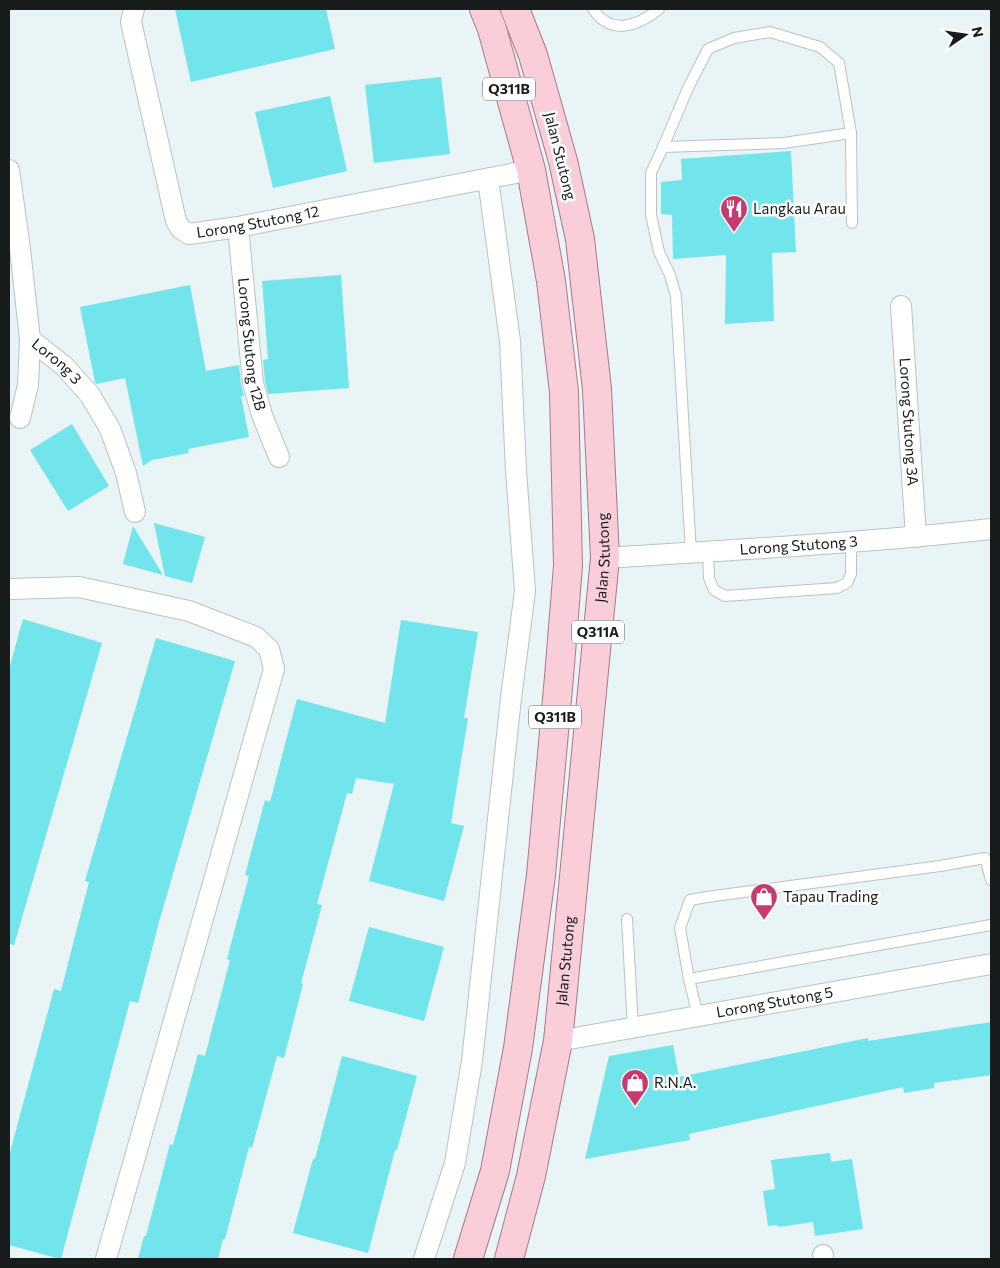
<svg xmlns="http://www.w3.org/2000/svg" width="1000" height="1268" viewBox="0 0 1000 1268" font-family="Commissioner,sans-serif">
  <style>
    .building { fill: #72e4eb }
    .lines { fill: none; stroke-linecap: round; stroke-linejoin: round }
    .service-casing { stroke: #b8c3c4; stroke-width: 12 }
    .minor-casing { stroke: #b8c3c4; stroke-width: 22 }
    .primary-casing { stroke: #a87a86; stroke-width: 30 }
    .service { stroke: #fff; stroke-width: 10 }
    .minor { stroke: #fff; stroke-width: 20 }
    .primary { stroke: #f9ced9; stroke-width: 28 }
    .labels { text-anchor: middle; stroke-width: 5; stroke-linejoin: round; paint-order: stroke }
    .shield { fill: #fff; stroke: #5d6060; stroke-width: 1 }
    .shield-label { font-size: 14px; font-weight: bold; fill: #181c1c }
    .street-label { font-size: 15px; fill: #181c1c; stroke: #fff }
    .poi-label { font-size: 15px; fill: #181c1c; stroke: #fff; text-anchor: start }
  </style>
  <rect width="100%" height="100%" fill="#e8f4f5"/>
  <!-- building -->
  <g class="building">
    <path d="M175,9H326L335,49L191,82Z"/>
    <path d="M441,77L450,154L374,163L365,85Z"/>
    <path d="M330,96L347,171L273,188L255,112Z"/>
    <path d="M791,151L796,252L772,253L774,321L725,324L726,255L673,259L672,215L661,214V182L682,180L681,159Z"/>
    <path d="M341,275L349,388L268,394L265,381L263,360L268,359L262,281Z"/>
    <path d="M190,285L206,371L239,365L241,384L244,396H241L249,437L188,449L189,453L152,460L143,466L125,378L96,384L95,382L80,307Z"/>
    <path d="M72,424L109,486L68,511L30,450Z"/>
    <path d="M154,523L205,537L192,583L165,576Z"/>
    <path d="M133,526L163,575L123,564Z"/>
    <path d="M23,619L102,643L14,945L9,944V669Z"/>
    <path d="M401,620L478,632L464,718H468L451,823L464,826L444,901L369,881L394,784L356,778L352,794L347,793L317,904L322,905L301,983L303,984L284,1058L277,1056L252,1148L249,1147L225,1239H223L218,1259H138L144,1236H146L170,1144L173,1145L198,1054L205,1056L230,960L227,959L249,876L245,875L265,800L270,802L297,699L385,723Z"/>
    <path d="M156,638L235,661L159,922L138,1003L130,1001L61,1259H60L9,1245V1156L54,989L61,991L89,882L85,881Z"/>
    <path d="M369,927L444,947L424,1021L349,1001Z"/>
    <path d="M991,1022V1075L934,1083V1088L904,1093L903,1087L689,1134L690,1140L585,1159L609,1056L673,1045L679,1077L868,1038V1041Z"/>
    <path d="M342,1056L417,1076L397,1150H395L368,1253L293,1233L313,1159H315Z"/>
    <path d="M830,1153L831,1162L852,1159L863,1229L815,1236L813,1222L779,1227L777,1225L768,1226L763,1191L775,1189L771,1160Z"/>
  </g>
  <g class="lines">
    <defs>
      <g id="service">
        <path d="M593,9C611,36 638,26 659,9"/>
        <path d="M663,147L688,88L708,49L734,38L770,32L820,47L839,63L851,133"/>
        <path d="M708,552L709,578L714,590L725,596L837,588L847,583L851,574V541"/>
        <path d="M691,553L676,296L670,275L659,252L651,215V173L663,147L784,143L851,133L852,223"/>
        <path d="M627,919L633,1028"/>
        <path d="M689,979L991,925"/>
        <path d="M698,1016L689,979L680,928L690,900L707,897L940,866L985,858L991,880"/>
      </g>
      <g id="minor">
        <path id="s1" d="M134,9L131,22L176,221L181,229L189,234L238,227L531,170"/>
        <path id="s2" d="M9,170L20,249L30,339L64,366L90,395L110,429L126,473L135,512"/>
        <path id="s3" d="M238,227L253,383L262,415L279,457"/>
        <path id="s4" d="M901,306L916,537"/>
        <path d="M20,418L28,385L30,339"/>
        <path id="s5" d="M605,558C734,550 863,543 991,529"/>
        <path d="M9,589L79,587L189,611L256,637L269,649L274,669L106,1259"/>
        <path id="s6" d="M558,1041L991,964"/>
        <path d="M424,1259L455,1163L472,1061L511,698L525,591L516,471L510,341L488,179"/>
        <path d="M823,1259V1255"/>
      </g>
      <g id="primary">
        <path d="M468,1259L495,1171L518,1048L541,875L559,677L568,566L564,392L551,281L531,170L492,29L484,9"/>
        <path id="s7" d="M509,1259L531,1176L558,1041L605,558L597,389L580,239L563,161L533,55L515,9"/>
      </g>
    </defs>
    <!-- service casing -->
    <use href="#service" class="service-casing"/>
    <!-- minor casing -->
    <use href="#minor" class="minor-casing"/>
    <!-- primary casing -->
    <use href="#primary" class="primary-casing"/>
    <!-- service -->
    <use href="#service" class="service"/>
    <!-- minor -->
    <use href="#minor" class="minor"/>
    <!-- primary -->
    <use href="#primary" class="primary"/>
  </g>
  <!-- icons -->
  <defs>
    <symbol id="restaurant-pin" viewBox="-11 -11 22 30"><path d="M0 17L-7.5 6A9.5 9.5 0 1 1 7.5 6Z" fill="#c73a6d" stroke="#fff"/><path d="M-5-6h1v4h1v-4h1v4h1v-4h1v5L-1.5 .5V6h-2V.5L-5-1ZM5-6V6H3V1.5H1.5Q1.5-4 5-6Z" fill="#fff"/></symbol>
    <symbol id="shop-pin" viewBox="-11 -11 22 30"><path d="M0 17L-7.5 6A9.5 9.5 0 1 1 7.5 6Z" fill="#c73a6d" stroke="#fff"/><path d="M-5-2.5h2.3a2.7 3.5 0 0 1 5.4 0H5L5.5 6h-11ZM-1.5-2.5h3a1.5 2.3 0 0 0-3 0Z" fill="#fff"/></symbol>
  </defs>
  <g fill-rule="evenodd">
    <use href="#restaurant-pin" x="718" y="193" width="32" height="43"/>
    <use href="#shop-pin" x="748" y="881" width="32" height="43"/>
    <use href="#shop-pin" x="619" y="1067" width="32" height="43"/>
  </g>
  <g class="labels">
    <!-- shield labels -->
    <g class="shield">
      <rect x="483" y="77.5" width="52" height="23" rx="4"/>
      <rect x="572" y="620.5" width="52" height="23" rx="4"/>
      <rect x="529" y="705.5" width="52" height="23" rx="4"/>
    </g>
    <g class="shield-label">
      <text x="509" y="94">Q311B</text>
      <text x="598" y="637">Q311A</text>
      <text x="555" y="722">Q311B</text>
    </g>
    <!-- street labels -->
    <g class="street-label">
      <text transform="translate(560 156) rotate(76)" y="5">Jalan Stutong</text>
      <text dy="5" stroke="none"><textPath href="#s1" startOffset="306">Lorong Stutong 12</textPath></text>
      <text dy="5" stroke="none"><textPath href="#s3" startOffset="118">Lorong Stutong 12B</textPath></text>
      <text dy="5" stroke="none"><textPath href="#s2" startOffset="205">Lorong 3</textPath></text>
      <text dy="5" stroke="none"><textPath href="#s4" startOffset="116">Lorong Stutong 3A</textPath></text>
      <text dy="5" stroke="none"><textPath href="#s5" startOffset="194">Lorong Stutong 3</textPath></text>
      <text dy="5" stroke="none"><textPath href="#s7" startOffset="709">Jalan Stutong</textPath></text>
      <text dy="5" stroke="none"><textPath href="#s7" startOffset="304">Jalan Stutong</textPath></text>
      <text dy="5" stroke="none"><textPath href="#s6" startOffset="220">Lorong Stutong 5</textPath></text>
    </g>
    <!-- poi labels -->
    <g class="poi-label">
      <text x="753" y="214">Langkau Arau</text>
      <text x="783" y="902">Tapau Trading</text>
      <text x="654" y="1088">R.N.A.</text>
    </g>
  </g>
  <!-- border -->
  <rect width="1000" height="1268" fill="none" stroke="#181c1c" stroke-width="20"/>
  <!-- north arrow -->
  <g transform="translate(965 35) rotate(77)" stroke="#ffffff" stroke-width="4" paint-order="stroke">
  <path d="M0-4L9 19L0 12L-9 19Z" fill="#181c1c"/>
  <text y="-8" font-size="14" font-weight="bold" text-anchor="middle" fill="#181c1c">N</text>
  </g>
</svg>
